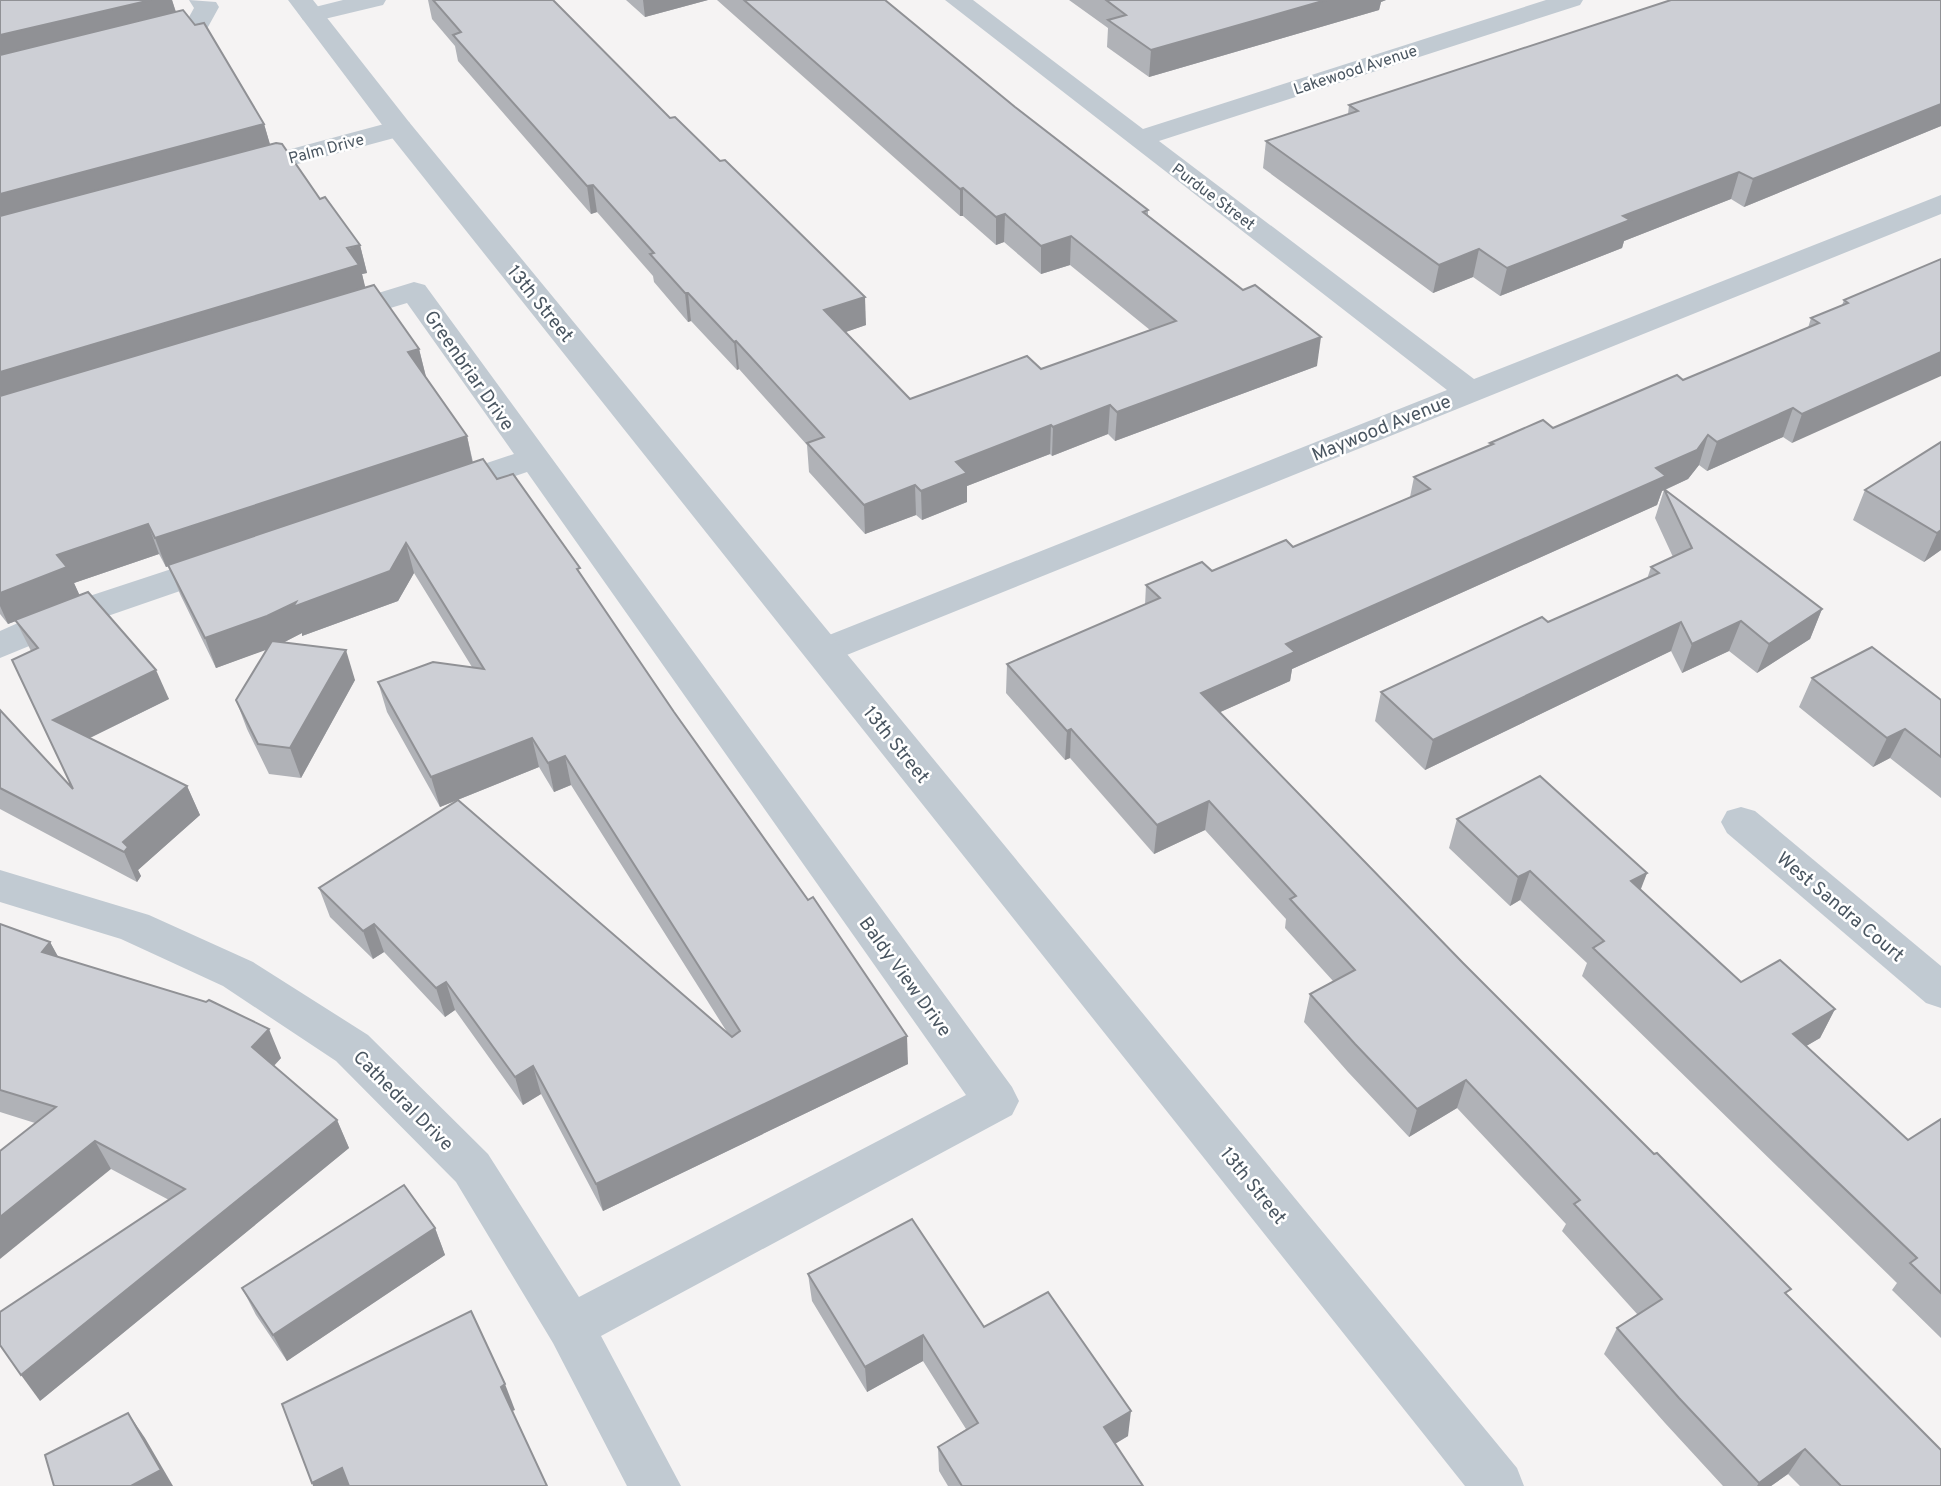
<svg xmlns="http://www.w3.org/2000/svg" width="1941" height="1486" viewBox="0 0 1941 1486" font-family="Overpass,sans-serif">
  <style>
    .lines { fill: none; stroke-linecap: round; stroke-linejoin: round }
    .minor { fill: #c1cad2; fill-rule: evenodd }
    .tertiary { fill: #c1cad2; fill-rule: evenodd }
    .wall { fill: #b0b2b7 }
    .shaded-wall { fill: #909195 }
    .building { fill: #cdcfd5; stroke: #909195; stroke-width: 2 }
    .labels { text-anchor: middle; stroke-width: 5; stroke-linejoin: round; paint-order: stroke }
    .far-street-label { font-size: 16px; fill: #4a5661; stroke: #fff }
    .street-label { font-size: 19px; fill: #4a5661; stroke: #fff }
  </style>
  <rect width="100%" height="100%" fill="#f5f3f3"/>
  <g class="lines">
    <!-- minor -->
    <g class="minor">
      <path d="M189,0L216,2L219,7L208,27L142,48L133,45L129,40L133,35L189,17L194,8Z"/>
      <path d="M343,0H386L383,5L312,22L303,20L300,15L303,10Z"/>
      <path d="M945,0H973L1143,129L1546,0H1583L1580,5L1159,141L1474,379L1941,195V214L822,665L809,661L804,652L809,643L1447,390Z"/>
      <path d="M399,120L409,122L412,128L409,134L242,179L232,177L228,171L232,165Z"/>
      <path d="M414,282L425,285L1012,1087L1019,1101L1012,1115L601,1336L681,1486H627L553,1343L456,1182L336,1061L223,986L121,939L0,902V870L149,915L253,962L368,1035L488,1154L579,1297L966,1095L527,472L442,501L430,498L425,490L430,482L514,454L407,303L334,325L323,322L319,316L323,310Z"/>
      <path d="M223,552L235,556L241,564L235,572L73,628L0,658V631L47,610Z"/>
      <path d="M1741,807L1755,811L1941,966V1008L1926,1003L1727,833L1721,822L1727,811Z"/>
    </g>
    <!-- tertiary -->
    <path class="tertiary" d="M288,0H313L409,122L1517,1468L1524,1486H1465L389,134Z"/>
  </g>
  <!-- wall -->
  <g class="wall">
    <path d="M0,0H172L176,12L264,124L270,145L320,199L360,245L367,273L362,274L365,288L419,349L426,377L467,436L473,462L497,479L581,574L908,1064L603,1211L541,1094L523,1105L455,1010L445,1017L384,952L373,959L330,917L319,888L727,1032L571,785L554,792L539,767L440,807L387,712L378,682L472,667L414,573L398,601L302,636V633L284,642L355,680L301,778L269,774L247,729L236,700L267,649L216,668L180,594L169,566L166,567L159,554L74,583L79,595L169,699L90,738L187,786L200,815L138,870L141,876L137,882L0,809V710L73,789L31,651L16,621L8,624L0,614Z"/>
    <path d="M428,0H553L866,325L845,332L910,399L1041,369L1150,330L1070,265L1041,274L1004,242L996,245L963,216H960L717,0H885L1015,107L1148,210V216L1317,366L1115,441L1108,434L1052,456L1050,454L967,486V502L922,520L916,515L865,534L809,472L807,445L739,369L737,370L691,321L688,322L654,282L653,276L597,212L591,214L458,61L455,46L432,19Z"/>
    <path d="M626,0H708L645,17Z"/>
    <path d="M1069,0H1386L1381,2L1379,10L1149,77L1107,47L1108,28Z"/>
    <path d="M1941,0V126L1744,207L1731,199L1624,241L1622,248L1500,296L1473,277L1433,293L1263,168L1266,141L1348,114L1349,105Z"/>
    <path d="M1941,259L1792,443L1783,437L1707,471L1699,465L1688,479L1665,490L1822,609L1810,639L1757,673L1729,651L1682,673L1671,651L1425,770L1375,721L1381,692L1548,622L1647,579L1651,567L1673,557L1655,518L1664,490L1662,491L1657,505L1292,669L1290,681L1220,712L1787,1296L1941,1486H1800L1788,1474L1771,1486H1723L1665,1423L1604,1354L1617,1328L1638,1315L1562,1231L1566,1224L1457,1108L1409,1137L1348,1072L1304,1022L1310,994L1333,981L1285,928L1286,919L1205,830L1154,854L1070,758L1065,760L1006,693L1007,664L1145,605L1146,585L1212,571L1293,547L1410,497L1414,477L1490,445V443L1553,428L1683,380L1808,328L1811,318L1842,305L1844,300Z"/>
    <path d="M1941,442V550L1924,562L1853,520L1865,490Z"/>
    <path d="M1812,678L1941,700V798L1890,758L1873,767L1799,707Z"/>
    <path d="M1457,819L1647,873L1640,889L1741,982L1835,1009L1820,1038L1806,1046L1908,1140L1941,1119V1338L1892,1290L1897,1283L1582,976L1587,963L1520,900L1510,906L1449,848Z"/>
    <path d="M0,924L50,942L58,957L281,1058L274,1066L337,1120L349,1148L40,1401L169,1200L111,1169L35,1123L0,1112Z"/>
    <path d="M435,1228L445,1255L287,1361L256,1315L242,1288Z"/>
    <path d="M808,1274L984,1327L1128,1436L1115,1444L1143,1486H948L939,1471L938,1447L966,1429L923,1361L867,1392L812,1301Z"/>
  </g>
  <!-- shaded-wall -->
  <g class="shaded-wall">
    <path d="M151,0H172L178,19L0,64V35Z"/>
    <path d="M643,0H708L645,17Z"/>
    <path d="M1326,0H1386L1381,2L1379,10L1149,77L1151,50Z"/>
    <path d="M1941,104V126L1744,207L1753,179Z"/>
    <path d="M264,124L272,151L0,224V194Z"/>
    <path d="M1739,172L1731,199L1624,241L1622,248L1500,296L1507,268L1623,216Z"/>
    <path d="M593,185L597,212L591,214L587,186Z"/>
    <path d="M963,188V216H960V189Z"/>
    <path d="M1005,214L1004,242L996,245V217Z"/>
    <path d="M1071,236L1070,265L1041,274V246Z"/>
    <path d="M360,245L367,273L362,274L367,294L0,404V372Z"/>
    <path d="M1479,249L1473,277L1433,293L1439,265Z"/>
    <path d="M685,293H688L691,321L688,322Z"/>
    <path d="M865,297L866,325L826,339L824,310Z"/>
    <path d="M1321,337L1317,366L1115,441L1117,412Z"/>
    <path d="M736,341L739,369L737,370L734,342Z"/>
    <path d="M419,349L426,377L408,352Z"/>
    <path d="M1941,352V376L1792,443L1802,414Z"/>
    <path d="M1110,405L1108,434L1052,456L1053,427Z"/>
    <path d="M1793,408L1783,437L1707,471L1717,442Z"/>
    <path d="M1051,425L1050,454L967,486V502L922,520L921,491L956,462Z"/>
    <path d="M1708,435L1699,465L1688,479L1662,491L1657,505L1292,669L1290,681L1198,722L1201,693L1286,644L1656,468Z"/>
    <path d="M467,436L473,465L166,567L155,538Z"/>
    <path d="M915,485L916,515L865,534L864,505Z"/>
    <path d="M148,524L159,554L74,583L80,596L8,624L0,606V593L57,555Z"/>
    <path d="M1941,530V550L1924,562L1937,533Z"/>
    <path d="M406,543L414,573L398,601L302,636V633L277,646L216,668L205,638Z"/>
    <path d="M1822,609L1810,639L1757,673L1769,644Z"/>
    <path d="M1741,621L1729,651L1682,673L1692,644Z"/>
    <path d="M1681,622L1671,651L1425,770L1433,740Z"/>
    <path d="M346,650L355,680L301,778L290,748Z"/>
    <path d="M156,670L169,699L67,749L53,720Z"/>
    <path d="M1071,729L1070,758L1065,760L1067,731Z"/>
    <path d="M1905,729L1890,758L1873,767L1887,738Z"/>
    <path d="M532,738L539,767L440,807L431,777Z"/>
    <path d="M565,756L571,785L554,792L548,763Z"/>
    <path d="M187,786L200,815L138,870L141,876L137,882L124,852L123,842Z"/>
    <path d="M1209,801L1205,830L1154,854L1157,825Z"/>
    <path d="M1530,871L1520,900L1510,906L1518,877Z"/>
    <path d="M1647,873L1636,902L1631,881Z"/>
    <path d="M374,924L384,952L373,959L363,931Z"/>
    <path d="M50,942L66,971L42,952Z"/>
    <path d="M446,982L455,1010L445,1017L436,988Z"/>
    <path d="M1835,1009L1820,1038L1779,1062L1793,1034Z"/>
    <path d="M269,1029L281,1058L264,1076L252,1047Z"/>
    <path d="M907,1036L908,1064L603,1211L596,1184Z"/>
    <path d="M533,1066L541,1094L523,1105L515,1077Z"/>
    <path d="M1466,1080L1457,1108L1409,1137L1417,1109Z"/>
    <path d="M337,1120L349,1148L40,1401L21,1375Z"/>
    <path d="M95,1141L111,1169L0,1259V1217Z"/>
    <path d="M435,1228L445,1255L287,1361L273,1335Z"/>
    <path d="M923,1335V1361L867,1392L865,1367Z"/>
    <path d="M505,1384L515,1410L510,1412L501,1387Z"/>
    <path d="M1131,1411L1128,1436L1101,1452L1104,1427Z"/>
    <path d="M128,1413L145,1438L173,1486H131Z"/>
    <path d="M1805,1449L1788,1474L1771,1486H1757L1759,1483Z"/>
    <path d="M342,1468L352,1486H313L312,1483Z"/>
  </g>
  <!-- building -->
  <g class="building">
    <path d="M0,0H151L0,35Z"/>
    <path d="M433,0H553L670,118L675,117L720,161L725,160L865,297L824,310L910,399L1027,356L1041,369L1176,321L1071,236L1041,246L1005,214L996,217L963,188L960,189L744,0H885L1015,107L1148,210L1143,212L1243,290L1255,285L1321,337L1117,412L1110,405L1053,427L1051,425L956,462L967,473L921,491L915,485L864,505L807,443L824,437L736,341L734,342L688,293H685L650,254L654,253L593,185L587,186L453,35L461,32Z"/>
    <path d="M1106,0H1326L1151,50L1108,20L1126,15Z"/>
    <path d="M1671,0H1941V104L1753,179L1739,172L1623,216L1630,220L1507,268L1479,249L1439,265L1266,141L1358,111L1349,105Z"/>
    <path d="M183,10L195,25L204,23L264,124L0,194V55Z"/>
    <path d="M276,143L282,144L320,199L325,197L360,245L347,248L359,265L0,372V216Z"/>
    <path d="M1941,259V352L1802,414L1793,408L1717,442L1708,435L1697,450L1656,468L1666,476L1286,644L1295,652L1201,693L1463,963L1654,1154L1657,1153L1791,1289L1785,1293L1941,1450V1486H1841L1805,1449L1759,1483L1679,1398L1617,1328L1662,1299L1574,1204L1580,1200L1466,1080L1417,1109L1355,1044L1310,994L1355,970L1290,899L1296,896L1209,801L1157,825L1071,729L1067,731L1007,664L1160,598L1146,585L1202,562L1212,571L1286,540L1293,547L1430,489L1414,477L1493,444L1490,443L1543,420L1553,428L1677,375L1683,380L1819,323L1811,318L1848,303L1844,300Z"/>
    <path d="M374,285L419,349L408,352L467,436L155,538L148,524L57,555L67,567L0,593V396Z"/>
    <path d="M1941,442V530L1937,533L1865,490Z"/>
    <path d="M483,459L497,479L513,474L580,568L577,569L674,712L808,900L813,897L907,1036L596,1184L533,1066L515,1077L446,982L436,988L374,924L363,931L319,888L458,800L732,1037L740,1031L565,756L548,763L532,738L431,777L378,682L433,662L484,669L406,543L390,571L293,607L296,602L267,616L205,638L168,565Z"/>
    <path d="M1664,489L1822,609L1769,644L1741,621L1692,644L1681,622L1433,740L1381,692L1542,617L1548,622L1659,573L1651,567L1692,548Z"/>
    <path d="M88,592L156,670L53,720L187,786L123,842L128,847L124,852L0,788V710L73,789L12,660L38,648L15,620Z"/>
    <path d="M272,641L346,650L290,748L258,744L236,700Z"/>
    <path d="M1872,647L1941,700V757L1905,729L1887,738L1812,678Z"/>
    <path d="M1540,776L1647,873L1631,881L1741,982L1780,960L1835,1009L1793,1034L1908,1140L1941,1119V1293L1910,1263L1917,1258L1593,948L1604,941L1530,871L1518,877L1457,819Z"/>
    <path d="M0,924L50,942L42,952L206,1002L209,1000L269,1029L252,1047L337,1120L21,1375L0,1345V1312L185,1189L95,1141L0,1217V1151L56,1107L0,1090Z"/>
    <path d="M404,1185L435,1228L273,1335L242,1288Z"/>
    <path d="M912,1219L984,1327L1048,1292L1131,1411L1104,1427L1143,1486H962L938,1447L978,1423L923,1335L865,1367L808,1274Z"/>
    <path d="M471,1311L505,1384L501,1387L547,1486H349L342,1468L312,1483L282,1404Z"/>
    <path d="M128,1413L161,1470L131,1486H54L45,1455Z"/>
  </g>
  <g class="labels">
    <!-- far-street labels -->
    <g class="far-street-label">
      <text transform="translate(1355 69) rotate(-18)" y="6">Lakewood Avenue</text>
      <text transform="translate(326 148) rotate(-15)" y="6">Palm Drive</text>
      <text transform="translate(1214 196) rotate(37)" y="6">Purdue Street</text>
    </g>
    <!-- street labels -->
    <g class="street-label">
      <text transform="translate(541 303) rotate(51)" y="7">13th Street</text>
      <text transform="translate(470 370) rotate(55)" y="7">Greenbriar Drive</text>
      <text transform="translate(1381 427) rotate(-22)" y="7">Maywood Avenue</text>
      <text transform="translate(897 744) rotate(51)" y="7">13th Street</text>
      <text transform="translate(1841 906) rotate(40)" y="7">West Sandra Court</text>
      <text transform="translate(906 976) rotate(54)" y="7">Baldy View Drive</text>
      <text transform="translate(404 1100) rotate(45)" y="7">Cathedral Drive</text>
      <text transform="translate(1254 1185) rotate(51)" y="7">13th Street</text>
    </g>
  </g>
</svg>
